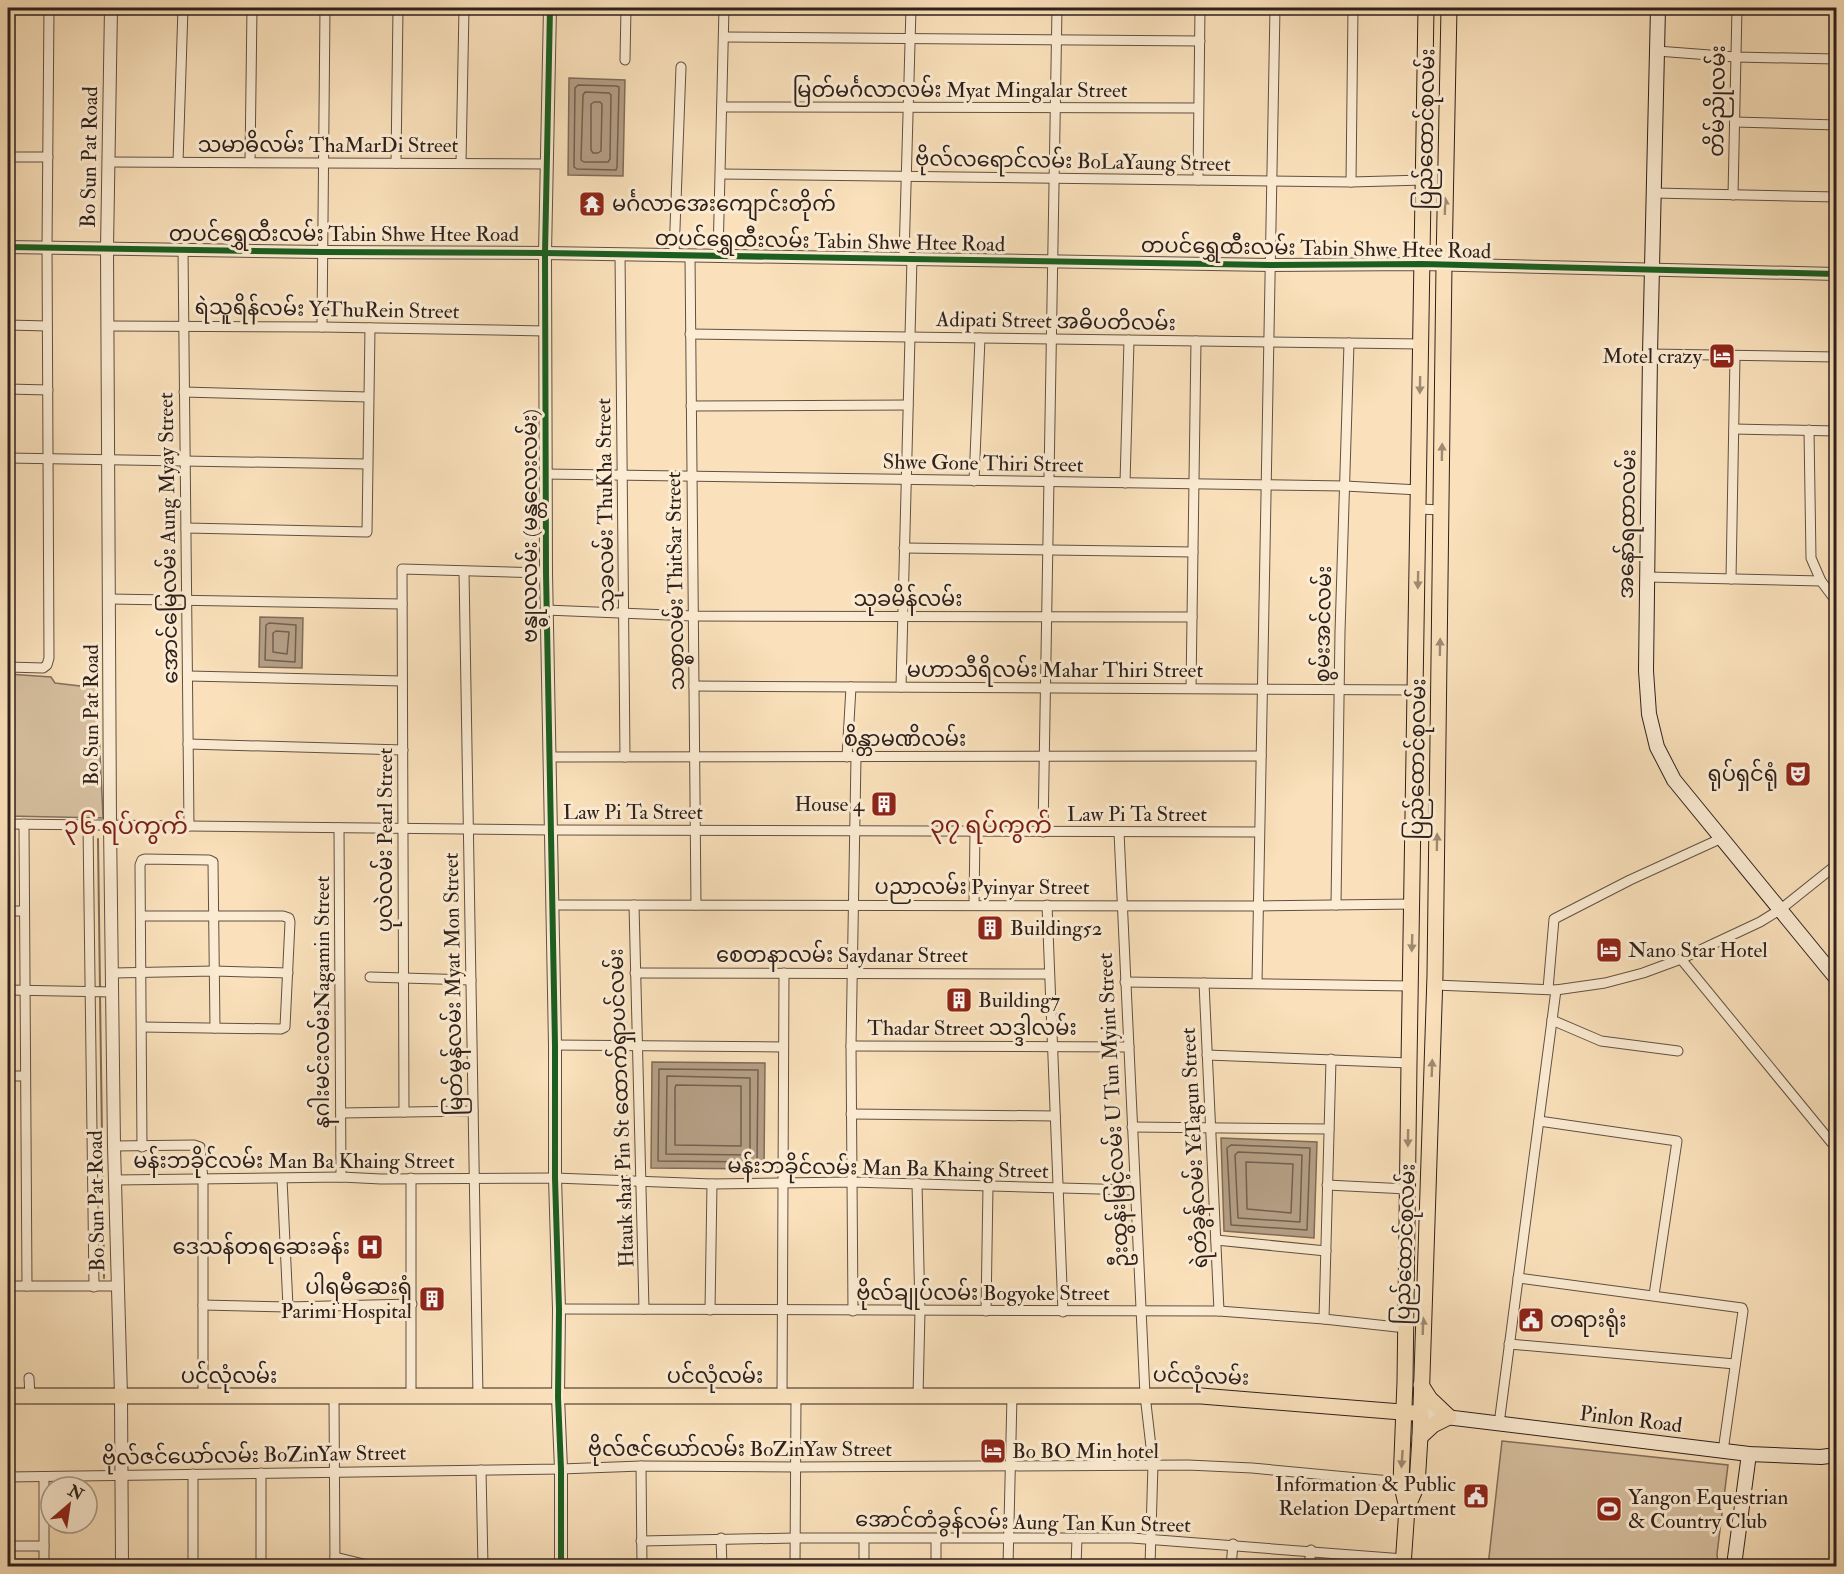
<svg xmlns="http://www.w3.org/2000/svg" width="1844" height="1574" viewBox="0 0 1844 1574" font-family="'IM FELL Double Pica','Noto Sans Myanmar',serif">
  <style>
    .green { fill: #d7c0a0; stroke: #82705e; stroke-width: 1.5 }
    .water { fill: #b59f85; stroke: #7f6c5b; stroke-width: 1.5 }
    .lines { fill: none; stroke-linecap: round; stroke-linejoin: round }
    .shore { stroke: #726050; stroke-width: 1.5 }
    .stream { stroke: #7f6c5b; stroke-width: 2 }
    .minor-casing { stroke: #615043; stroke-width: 11 }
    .tertiary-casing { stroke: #615043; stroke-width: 14 }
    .secondary-casing { stroke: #2e201b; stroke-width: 16 }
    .primary-casing { stroke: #2e201b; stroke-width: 17 }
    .minor { stroke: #fcecd3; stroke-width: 9 }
    .tertiary { stroke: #fcecd3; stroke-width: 12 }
    .secondary { stroke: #fcecd3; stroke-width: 14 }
    .primary { stroke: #fae1bb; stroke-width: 15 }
    .cycleway-casing { stroke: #fcecd3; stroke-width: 10 }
    .cycleway { stroke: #1b5e20; stroke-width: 6 }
    .oneway { fill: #9e8a73 }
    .labels { text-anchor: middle; stroke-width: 6; stroke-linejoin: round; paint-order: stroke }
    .street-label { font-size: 21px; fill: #2e201b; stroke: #fcecd3 }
    .poi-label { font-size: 21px; fill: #2e201b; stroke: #fcecd3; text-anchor: start }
    .quarter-label { font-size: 24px; fill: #7a1f14; stroke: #fcecd3 }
  </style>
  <rect width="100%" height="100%" fill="#fae1bb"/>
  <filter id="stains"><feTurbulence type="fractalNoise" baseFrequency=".00333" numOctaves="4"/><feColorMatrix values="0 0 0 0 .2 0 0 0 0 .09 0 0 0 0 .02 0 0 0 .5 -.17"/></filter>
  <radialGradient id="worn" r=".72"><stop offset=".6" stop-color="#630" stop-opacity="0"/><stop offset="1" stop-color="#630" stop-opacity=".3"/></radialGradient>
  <!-- green -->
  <g class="green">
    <path d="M8,674L51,677L55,683L97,688L103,818L8,816Z"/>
    <path d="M1502,1441L1728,1465L1717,1554L1718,1566H1488Z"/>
  </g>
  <!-- water -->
  <g class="water">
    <path d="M569,78L625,80L623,176L568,175Z"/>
    <path d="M260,617L303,618L302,668L259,667Z"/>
    <path d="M652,1062L765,1063L764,1169L651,1168Z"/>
    <path d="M1221,1138L1317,1142L1314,1238L1224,1231Z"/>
  </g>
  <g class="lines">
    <!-- shore -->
    <g class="shore">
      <path d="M578,85L616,86L619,87L617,167L616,170L577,169L574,167L575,88Z"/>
      <path d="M585,92L609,93L611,95L610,159L608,162H584L581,160L583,95Z"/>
      <path d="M594,102H600L602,104L601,151L598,153H593L591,150V104Z"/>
      <path d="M269,623L296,625L295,662L265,660L266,625Z"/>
      <path d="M276,631L289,632L287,654L273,652V633Z"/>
      <path d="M659,1069L758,1070L757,1162L658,1161Z"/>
      <path d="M667,1076L750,1078V1155L666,1154Z"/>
      <path d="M676,1085L741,1086V1146L675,1145V1088Z"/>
      <path d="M1231,1145L1310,1148L1307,1230L1231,1225L1227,1148Z"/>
      <path d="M1238,1152L1302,1155L1300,1222L1238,1218L1235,1155Z"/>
      <path d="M1246,1162L1293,1164L1291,1213L1247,1209Z"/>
    </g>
    <!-- stream -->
    <g class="stream">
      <path d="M98,839L100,989"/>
      <path d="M100,995L104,1278"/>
    </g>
    <defs>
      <g id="minor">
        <path d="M724,37L1200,41"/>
        <path d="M1657,51L1736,57L1836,59"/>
        <path d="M625,60L626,8"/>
        <path d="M722,107L1198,108"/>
        <path d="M1735,122L1836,125"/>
        <path d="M8,157H48"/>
        <path d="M109,162L547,164"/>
        <path d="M178,162L183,8"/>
        <path d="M250,162L252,8"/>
        <path d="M396,163L398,8"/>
        <path d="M461,163L464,8"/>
        <path d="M721,174L1351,182L1424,180"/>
        <path d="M1198,180L1200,8"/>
        <path d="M1351,182L1353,8"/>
        <path d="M1654,193L1836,197"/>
        <path d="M1733,195L1737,8"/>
        <path d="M183,250L189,826"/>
        <path d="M620,254L625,757"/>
        <path d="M674,255L681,67"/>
        <path d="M690,256L696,905"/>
        <path d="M718,256L724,8"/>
        <path d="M904,258L911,8"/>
        <path d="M8,325L47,326"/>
        <path d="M109,326L322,327L545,331"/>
        <path d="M322,327L325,8"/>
        <path d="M690,334L1421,344"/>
        <path d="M1650,354L1836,357"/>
        <path d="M8,389L48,390"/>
        <path d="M184,392L368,397"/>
        <path d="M691,406L908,405"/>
        <path d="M1734,429L1836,431"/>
        <path d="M1809,430L1811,558L1821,581L1836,601"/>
        <path d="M8,458L367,464"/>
        <path d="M545,474L1345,486L1419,490"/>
        <path d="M974,481L980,338"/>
        <path d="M1125,483L1129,340"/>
        <path d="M1419,509L1442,510"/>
        <path d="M186,528L367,532L370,328"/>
        <path d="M904,548L1193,552"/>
        <path d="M464,571L478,1397"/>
        <path d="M1647,577L1821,581"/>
        <path d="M1731,579L1735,356"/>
        <path d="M110,599L402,604"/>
        <path d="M546,610L693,616L1192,617"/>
        <path d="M8,667L43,668L47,665L49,658L47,247L49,8"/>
        <path d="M188,676L402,681"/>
        <path d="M694,686L1416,690"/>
        <path d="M901,687L912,258"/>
        <path d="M1191,688L1196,341"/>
        <path d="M188,744L403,750"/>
        <path d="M549,757L1261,756"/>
        <path d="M847,757L851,687"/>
        <path d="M8,824L551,830L1259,832"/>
        <path d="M24,824L27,1286"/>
        <path d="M88,825L94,1287"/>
        <path d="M339,828L341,1177"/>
        <path d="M1043,832L1057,8"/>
        <path d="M1119,832L1145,1395L1153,1464L1150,1566"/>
        <path d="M552,905L1258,906L1413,904"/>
        <path d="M634,905L644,1309"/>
        <path d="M974,905L975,831"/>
        <path d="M1047,905L1063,1312"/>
        <path d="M1336,905L1340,632L1349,343"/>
        <path d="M8,911H24"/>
        <path d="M141,916H283L289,918L290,922L285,1027L281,1029L142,1027"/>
        <path d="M1681,959L1836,1148"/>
        <path d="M113,973L214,971L288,973"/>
        <path d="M635,973L1049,974"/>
        <path d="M370,977L471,980"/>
        <path d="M1125,982L1410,986"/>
        <path d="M1204,983L1219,1311"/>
        <path d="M1257,983L1275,8"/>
        <path d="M1435,985L1556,990L1605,983L1643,973L1681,959L1760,922L1781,909L1836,865"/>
        <path d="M1548,989L1554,919L1630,880L1722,838"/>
        <path d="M8,990L113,992"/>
        <path d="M1552,1020L1601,1041L1678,1051"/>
        <path d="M555,1045L783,1047"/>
        <path d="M851,1046L1129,1047"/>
        <path d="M1207,1055L1409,1063"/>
        <path d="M8,1076H25"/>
        <path d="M404,1112L402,569L546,573"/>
        <path d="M341,1113L473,1111"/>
        <path d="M851,1114L1055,1116"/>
        <path d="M1539,1121L1677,1141L1654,1295"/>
        <path d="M1132,1127L1329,1129"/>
        <path d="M114,1146L194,1145L200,1147L203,1180V1397"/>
        <path d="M142,1147L140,865L142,860L145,859L209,860L213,862L215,1028"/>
        <path d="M411,1178V1396"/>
        <path d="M282,1179L288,1307L412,1304"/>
        <path d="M115,1180L341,1177L381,1179L555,1178L712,1184L851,1182L1135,1190"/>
        <path d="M917,1183L920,1311L918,1396"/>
        <path d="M1327,1185L1407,1189"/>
        <path d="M1216,1240L1326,1251"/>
        <path d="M1518,1278L1742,1308L1743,1311L1723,1451"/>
        <path d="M8,1286H117"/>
        <path d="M203,1305L288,1307"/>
        <path d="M559,1309L1219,1311L1324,1319L1406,1328"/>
        <path d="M710,1310L712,1184"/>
        <path d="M853,1311L851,1046L856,757"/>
        <path d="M986,1311L988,1186"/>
        <path d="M1324,1319L1331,1059"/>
        <path d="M1509,1344L1735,1364"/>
        <path d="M29,1378L30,1396"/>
        <path d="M334,1396L335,1566"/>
        <path d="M782,1397L784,973"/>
        <path d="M1499,1424L1556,990"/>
        <path d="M641,1466L642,1566"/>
        <path d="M481,1470L483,1566"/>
        <path d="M193,1474V1566"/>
        <path d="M8,1477L561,1469L641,1466L796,1467L1188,1465L1252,1468L1401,1482"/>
        <path d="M44,1477V1566"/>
        <path d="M721,1538L722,1566"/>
        <path d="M864,1539V1566"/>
        <path d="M641,1541L795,1538H1132L1404,1559"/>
        <path d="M8,1546H44"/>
        <path d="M335,1557L372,1566"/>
        <path d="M261,1566V1473"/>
        <path d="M795,1566L796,1397"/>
        <path d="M936,1566V1539"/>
        <path d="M1008,1566L1012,1396"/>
        <path d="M1076,1566L1077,1538"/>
        <path d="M1231,1566L1233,1544"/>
        <path d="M1309,1566L1311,1550"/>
      </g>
      <g id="tertiary">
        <path d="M111,8L107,248L110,825L114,1146L121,1396L122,1566"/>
        <path d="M550,8L545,253L546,573L555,1045V1178L559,1309L558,1397L561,1469V1566"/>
        <path d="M8,247L322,252L545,253L1270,265L1422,264L1836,274"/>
      </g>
      <g id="secondary">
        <path d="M1658,8L1650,354L1646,671L1649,714L1657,747L1674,780L1836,978"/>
        <path d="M1421,1414L1749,1454L1821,1457L1836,1455"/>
        <path d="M1736,1566L1735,1558L1749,1454"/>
      </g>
      <g id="primary">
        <path d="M8,1396H1201L1414,1413"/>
        <path d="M1420,1437L1433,1425L1449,1417L1430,1399L1421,1385"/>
        <path d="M1407,1508L1401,1482L1405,1382L1409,1063L1426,8"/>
        <path d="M1403,1566L1407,1508L1417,1485L1420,1437L1435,975L1444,265L1449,8"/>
      </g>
    </defs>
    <!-- minor casing -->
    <use href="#minor" class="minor-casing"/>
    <!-- tertiary casing -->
    <use href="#tertiary" class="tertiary-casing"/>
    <!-- secondary casing -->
    <use href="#secondary" class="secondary-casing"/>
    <!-- primary casing -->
    <use href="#primary" class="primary-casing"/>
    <!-- minor -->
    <use href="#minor" class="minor"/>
    <!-- tertiary -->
    <use href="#tertiary" class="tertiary"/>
    <!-- secondary -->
    <use href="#secondary" class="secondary"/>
    <!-- primary -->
    <use href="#primary" class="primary"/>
    <defs>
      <g id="cycleway">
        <path d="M550,8L545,253L546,573L555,1045V1178L559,1309L558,1397L561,1469V1566"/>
        <path d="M8,247L322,252L545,253L1270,265L1422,264L1836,274"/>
      </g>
    </defs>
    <!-- cycleway casing -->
    <use href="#cycleway" class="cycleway-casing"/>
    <!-- cycleway -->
    <use href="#cycleway" class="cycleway"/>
  </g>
  <!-- one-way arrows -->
  <defs><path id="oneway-solid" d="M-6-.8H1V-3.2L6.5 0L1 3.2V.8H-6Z" transform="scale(1.5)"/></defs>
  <g class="oneway">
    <use href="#oneway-solid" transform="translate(1445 206) rotate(-89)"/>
    <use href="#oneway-solid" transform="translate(1420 385) rotate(91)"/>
    <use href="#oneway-solid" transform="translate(1442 452) rotate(-89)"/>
    <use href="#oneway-solid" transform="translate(1418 580) rotate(91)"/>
    <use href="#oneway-solid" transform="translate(1440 647) rotate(-89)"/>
    <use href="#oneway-solid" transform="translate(1437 842) rotate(-89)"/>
    <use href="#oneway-solid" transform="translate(1412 943) rotate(92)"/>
    <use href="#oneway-solid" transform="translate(1432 1068) rotate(-88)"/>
    <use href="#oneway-solid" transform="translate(1408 1138) rotate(91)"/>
    <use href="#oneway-solid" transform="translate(1423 1326) rotate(-88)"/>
    <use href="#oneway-solid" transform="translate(1402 1459) rotate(94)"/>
  </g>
  <!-- icons -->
  <defs>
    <symbol id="temple-square" viewBox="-11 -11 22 22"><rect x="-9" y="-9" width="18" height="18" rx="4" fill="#8f2418" stroke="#fcecd3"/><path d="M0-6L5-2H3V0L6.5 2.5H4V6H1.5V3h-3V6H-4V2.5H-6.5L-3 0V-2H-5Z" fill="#fff"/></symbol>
    <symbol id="hotel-square" viewBox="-11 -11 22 22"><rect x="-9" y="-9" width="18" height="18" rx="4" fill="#8f2418" stroke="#fcecd3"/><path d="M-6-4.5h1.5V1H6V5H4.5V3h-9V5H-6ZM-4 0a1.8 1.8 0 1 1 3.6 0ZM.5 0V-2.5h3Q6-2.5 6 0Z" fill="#fff"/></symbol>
    <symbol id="theatre-square" viewBox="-11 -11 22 22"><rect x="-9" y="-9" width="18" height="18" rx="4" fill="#8f2418" stroke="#fcecd3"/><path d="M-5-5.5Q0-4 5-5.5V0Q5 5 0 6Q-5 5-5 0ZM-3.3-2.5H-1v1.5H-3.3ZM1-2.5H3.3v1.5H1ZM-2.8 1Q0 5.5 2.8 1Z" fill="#fff"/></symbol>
    <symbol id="building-square" viewBox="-11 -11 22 22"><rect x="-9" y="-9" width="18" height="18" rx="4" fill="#8f2418" stroke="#fcecd3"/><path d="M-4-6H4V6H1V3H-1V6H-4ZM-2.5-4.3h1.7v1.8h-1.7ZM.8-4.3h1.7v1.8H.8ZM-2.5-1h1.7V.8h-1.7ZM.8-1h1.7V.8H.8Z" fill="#fff"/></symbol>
    <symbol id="hospital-square" viewBox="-11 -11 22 22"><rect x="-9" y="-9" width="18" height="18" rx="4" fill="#8f2418" stroke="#fcecd3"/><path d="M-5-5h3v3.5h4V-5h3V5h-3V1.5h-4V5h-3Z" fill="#fff"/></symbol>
    <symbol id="civic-square" viewBox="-11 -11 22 22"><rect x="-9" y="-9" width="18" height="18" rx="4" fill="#8f2418" stroke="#fcecd3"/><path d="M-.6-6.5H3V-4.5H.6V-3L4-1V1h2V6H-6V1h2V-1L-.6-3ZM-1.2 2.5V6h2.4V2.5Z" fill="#fff"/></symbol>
    <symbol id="stadium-square" viewBox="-11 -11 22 22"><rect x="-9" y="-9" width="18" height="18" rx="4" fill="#8f2418" stroke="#fcecd3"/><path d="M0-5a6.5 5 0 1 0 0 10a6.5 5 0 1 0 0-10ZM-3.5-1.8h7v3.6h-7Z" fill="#fff"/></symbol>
  </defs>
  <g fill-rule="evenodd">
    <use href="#temple-square" x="577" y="189" width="30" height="30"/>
    <use href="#hotel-square" x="1707" y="341" width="30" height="30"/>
    <use href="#theatre-square" x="1783" y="759" width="30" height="30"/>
    <use href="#building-square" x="869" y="789" width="30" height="30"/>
    <use href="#building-square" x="975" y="913" width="30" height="30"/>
    <use href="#hotel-square" x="1594" y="935" width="30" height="30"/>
    <use href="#building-square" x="944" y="985" width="30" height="30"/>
    <use href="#hospital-square" x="355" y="1232" width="30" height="30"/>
    <use href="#building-square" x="417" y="1284" width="30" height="30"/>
    <use href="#civic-square" x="1516" y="1305" width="30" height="30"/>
    <use href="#hotel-square" x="978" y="1436" width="30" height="30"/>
    <use href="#civic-square" x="1461" y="1481" width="30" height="30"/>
    <use href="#stadium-square" x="1594" y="1494" width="30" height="30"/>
  </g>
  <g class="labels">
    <!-- street labels -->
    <g class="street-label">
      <text x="960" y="97">မြတ်မင်္ဂလာလမ်း Myat Mingalar Street</text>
      <text transform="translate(1717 101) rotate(-89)" y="7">တိမ်ညိုလမ်း</text>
      <text transform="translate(1426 129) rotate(-89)" y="7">ပြည်ထောင်စုလမ်း</text>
      <text x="328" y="152">သမာဓိလမ်း ThaMarDi Street</text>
      <text transform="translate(89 157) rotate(-89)" y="7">Bo Sun Pat Road</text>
      <text transform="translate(1073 161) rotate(1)" y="7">ဗိုလ်လရောင်လမ်း BoLaYaung Street</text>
      <text x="344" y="241">တပင်ရွှေထီးလမ်း Tabin Shwe Htee Road</text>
      <text transform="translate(830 241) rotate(1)" y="7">တပင်ရွှေထီးလမ်း Tabin Shwe Htee Road</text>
      <text transform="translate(1316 248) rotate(1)" y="7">တပင်ရွှေထီးလမ်း Tabin Shwe Htee Road</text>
      <text transform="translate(327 309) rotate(1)" y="7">ရဲသူရိန်လမ်း YeThuRein Street</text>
      <text transform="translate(1056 321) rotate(1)" y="7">Adipati Street အဓိပတိလမ်း</text>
      <text transform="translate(983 463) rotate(1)" y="7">Shwe Gone Thiri Street</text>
      <text transform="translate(605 505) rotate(-91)" y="7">သုခလမ်း ThuKha Street</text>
      <text transform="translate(1627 524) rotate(-89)" y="7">အနော်ရထာလမ်း</text>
      <text transform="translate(530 526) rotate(-90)" y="7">ဗန္ဓုလလမ်း (မန္တလေးလမ်း)</text>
      <text transform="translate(168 538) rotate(-91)" y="7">အောင်မြေလမ်း Aung Myay Street</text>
      <text transform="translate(675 581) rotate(-91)" y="7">သစ္စာလမ်း ThitSar Street</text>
      <text x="908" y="606">သုခမိန်လမ်း</text>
      <text transform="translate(1323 624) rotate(-89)" y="7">စွမ်းအင်လမ်း</text>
      <text x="1055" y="677">မဟာသီရိလမ်း Mahar Thiri Street</text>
      <text transform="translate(91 715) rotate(-90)" y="7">Bo Sun Pat Road</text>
      <text x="905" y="746">စိန္တာမဏိလမ်း</text>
      <text transform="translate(1417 759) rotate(-89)" y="7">ပြည်ထောင်စုလမ်း</text>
      <text x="633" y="819">Law Pi Ta Street</text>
      <text x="1137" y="821">Law Pi Ta Street</text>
      <text transform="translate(385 840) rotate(-90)" y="7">ပုလဲလမ်း Pearl Street</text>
      <text x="982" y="894">ပညာလမ်း Pyinyar Street</text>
      <text x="842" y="962">စေတနာလမ်း Saydanar Street</text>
      <text transform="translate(453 984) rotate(-91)" y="7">မြတ်မွန်လမ်း Myat Mon Street</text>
      <text transform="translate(322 1002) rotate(-90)" y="7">နဂါးမင်းလမ်းNagamin Street</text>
      <text x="972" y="1035">Thadar Street သဒ္ဒါလမ်း</text>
      <text transform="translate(621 1108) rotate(-92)" y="7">Htauk shar Pin St ထောက်ရှာပင်လမ်း</text>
      <text transform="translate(1113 1110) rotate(-93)" y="7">ဦးထွန်းမြင့်လမ်း U Tun Myint Street</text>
      <text transform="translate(1194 1148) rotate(-93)" y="7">ရဲတံခွန်လမ်း YeTagun Street</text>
      <text x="294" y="1168">မန်းဘခိုင်လမ်း Man Ba Khaing Street</text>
      <text transform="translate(888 1168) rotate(1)" y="7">မန်းဘခိုင်လမ်း Man Ba Khaing Street</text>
      <text transform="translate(96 1201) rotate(-91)" y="7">Bo Sun Pat Road</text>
      <text transform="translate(1405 1244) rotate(-88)" y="7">ပြည်ထောင်စုလမ်း</text>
      <text x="983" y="1300">ဗိုလ်ချုပ်လမ်း Bogyoke Street</text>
      <text x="229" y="1383">ပင်လုံလမ်း</text>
      <text x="715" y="1383">ပင်လုံလမ်း</text>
      <text transform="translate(1201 1376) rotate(2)" y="7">ပင်လုံလမ်း</text>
      <text transform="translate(1631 1419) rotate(7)" y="7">Pinlon Road</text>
      <text x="740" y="1456">ဗိုလ်ဇင်ယော်လမ်း BoZinYaw Street</text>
      <text transform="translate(254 1455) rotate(-1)" y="7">ဗိုလ်ဇင်ယော်လမ်း BoZinYaw Street</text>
      <text transform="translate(1023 1522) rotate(1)" y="7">အောင်တံခွန်လမ်း Aung Tan Kun Street</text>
    </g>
    <!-- poi labels -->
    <g class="poi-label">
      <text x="612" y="211">မင်္ဂလာအေးကျောင်းတိုက်</text>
      <text x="1702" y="363" text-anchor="end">Motel crazy</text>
      <text x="1778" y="781" text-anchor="end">ရုပ်ရှင်ရုံ</text>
      <text x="864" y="811" text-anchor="end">House 4</text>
      <text x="1010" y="935">Building52</text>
      <text x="1628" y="957">Nano Star Hotel</text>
      <text x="978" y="1007">Building7</text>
      <text x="350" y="1254" text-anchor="end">ဒေသန်တရဆေးခန်း</text>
      <text x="412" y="1294" text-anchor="end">ပါရမီဆေးရုံ<tspan x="412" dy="24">Parimi Hospital</tspan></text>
      <text x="1550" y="1327">တရားရုံး</text>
      <text x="1012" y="1458">Bo BO Min hotel</text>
      <text x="1456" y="1491" text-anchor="end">Information &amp; Public<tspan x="1456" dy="24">Relation Department</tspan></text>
      <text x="1628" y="1504">Yangon Equestrian<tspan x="1628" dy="24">&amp; Country Club</tspan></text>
    </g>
    <!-- quarter labels -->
    <g class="quarter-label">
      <text x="991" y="833">၃၇ ရပ်ကွက်</text>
      <text x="126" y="834">၃၆ ရပ်ကွက်</text>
    </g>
  </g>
  <!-- margin -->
  <rect width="1844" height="1574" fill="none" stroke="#fae1bb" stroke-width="30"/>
  <rect x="9" y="9" width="1826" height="1556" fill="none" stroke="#2e201b" stroke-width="3"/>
  <rect x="15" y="15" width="1814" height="1544" fill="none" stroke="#2e201b" stroke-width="1.5"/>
  <!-- north arrow -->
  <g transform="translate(69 1505) rotate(29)"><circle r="28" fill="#fcecd3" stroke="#aa9a89" stroke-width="1.5"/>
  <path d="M0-4.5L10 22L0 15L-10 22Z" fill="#8f2418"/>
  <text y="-9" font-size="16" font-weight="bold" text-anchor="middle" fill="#2e201b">N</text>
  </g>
  <rect width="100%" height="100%" filter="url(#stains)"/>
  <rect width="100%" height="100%" fill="url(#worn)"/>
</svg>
